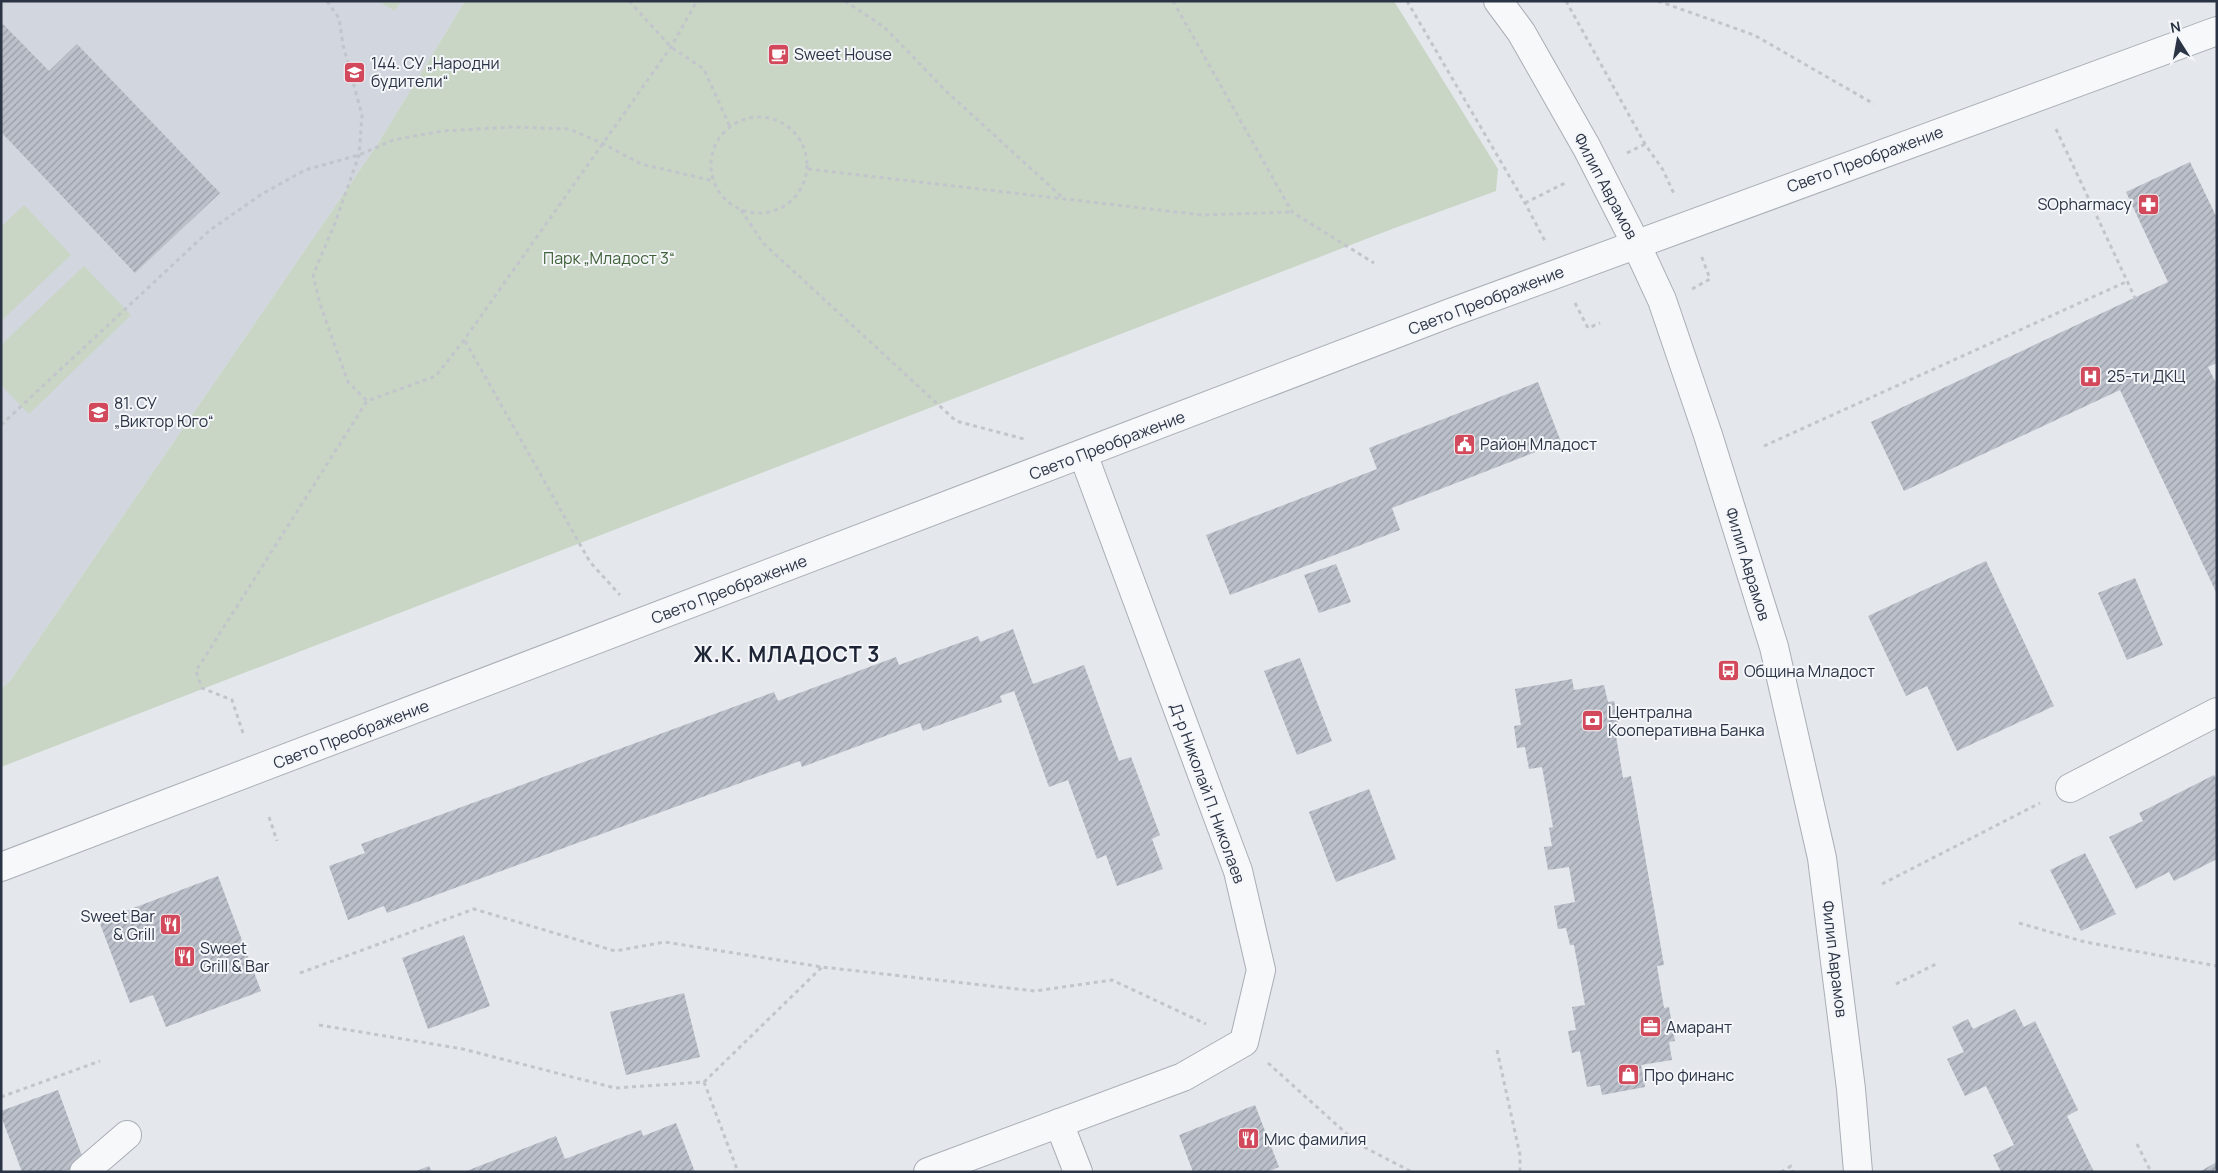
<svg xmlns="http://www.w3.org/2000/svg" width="2218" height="1173" viewBox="0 0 2218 1173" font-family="Manrope,sans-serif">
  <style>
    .built { fill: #d2d6de }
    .park { fill: #c9d6c5 }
    .building { fill: url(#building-hatch) }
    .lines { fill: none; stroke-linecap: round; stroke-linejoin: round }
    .minor-casing { stroke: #a9aeb7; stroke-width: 30 }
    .path { stroke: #c2c5cb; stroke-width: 3; stroke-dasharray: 4 4; stroke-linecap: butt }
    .minor { stroke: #f7f8fa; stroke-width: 28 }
    .labels { text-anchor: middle; stroke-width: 4; stroke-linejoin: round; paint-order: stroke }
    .poi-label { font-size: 16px; fill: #2b3445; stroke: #f4f6f9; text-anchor: start }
    .street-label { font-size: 16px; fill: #2b3445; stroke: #f4f6f9 }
    .park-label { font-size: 16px; fill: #3f6138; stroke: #f4f6f9 }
    .district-label { font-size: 21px; font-weight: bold; letter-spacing: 1px; fill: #1d2536; stroke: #f4f6f9 }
  </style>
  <defs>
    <pattern id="building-hatch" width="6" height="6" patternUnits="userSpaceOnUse" patternTransform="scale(1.25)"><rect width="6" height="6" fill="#bbc0ca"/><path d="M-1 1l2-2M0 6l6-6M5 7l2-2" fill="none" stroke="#989da6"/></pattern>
  </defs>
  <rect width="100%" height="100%" fill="#e4e7ec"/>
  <!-- built -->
  <path class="built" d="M1,1H465L379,142L10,681L1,689Z"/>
  <!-- park -->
  <g class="park">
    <path d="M378,1H401L395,11Z"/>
    <path d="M465,1H1394L1498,169L1496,191L1392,229L1,767V689L10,681L379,142Z"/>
    <path d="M24,205L71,255L1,321V227Z"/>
    <path d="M84,266L131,315L29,414L1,385V345Z"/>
  </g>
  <!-- building -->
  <g class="building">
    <path d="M1,22L49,71L77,44L220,193L135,273L1,132Z"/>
    <path d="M2190,162L2217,218V363L2208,367L2217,385V594L2120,390L1904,491L1871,422L2168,282L2126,192Z"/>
    <path d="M1538,382L1561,442L1392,508L1400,530L1230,595L1206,535L1377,469L1369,448Z"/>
    <path d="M1986,561L2054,706L1957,751L1927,686L1906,696L1868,616Z"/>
    <path d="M1336,564L1351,602L1319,613L1304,575Z"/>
    <path d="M2135,578L2163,645L2127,660L2098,593Z"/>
    <path d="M1013,629L1033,684L1084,665L1119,761L1131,757L1160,835L1152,839L1163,869L1117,886L1106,855L1097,859L1068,780L1049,787L1014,691L1000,696L1002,702L923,731L920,723L802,767L800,761L387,913L384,906L348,920L329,866L365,853L361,844L774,692L778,701L896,657L899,665L978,636L980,642Z"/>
    <path d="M1300,658L1332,741L1297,755L1264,671Z"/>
    <path d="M1572,679L1574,690L1604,685L1608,702L1614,701L1621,735L1616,736L1623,778L1631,776L1664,965L1657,966L1664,1008L1669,1007L1675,1041L1669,1042L1672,1060L1641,1065L1645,1087L1602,1095L1600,1085L1587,1087L1580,1051L1572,1053L1568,1031L1576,1030L1572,1007L1585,1005L1574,945H1570L1566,928L1558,929L1554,906L1575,902L1569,867L1548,870L1544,847L1552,846L1549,828L1553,827L1542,767L1529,769L1525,747L1517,748L1514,726L1521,725L1515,689Z"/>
    <path d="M2214,775L2217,780V859L2174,881L2169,872L2136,889L2109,837L2143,821L2139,813Z"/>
    <path d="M1369,789L1396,859L1336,882L1309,812Z"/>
    <path d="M2085,853L2116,914L2081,931L2050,870Z"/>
    <path d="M218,876L261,991L166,1027L153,995L130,1003L99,921Z"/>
    <path d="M464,935L490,1006L428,1029L402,958Z"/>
    <path d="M684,993L700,1057L626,1075L610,1012Z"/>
    <path d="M2015,1009L2024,1027L2035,1021L2078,1110L2067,1116L2094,1172H2001L1993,1155L2014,1145L2000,1115L1986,1086L1965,1096L1947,1059L1964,1052L1952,1027L1968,1019L1973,1029Z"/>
    <path d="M58,1090L85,1164L62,1172H22L1,1116V1111Z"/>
    <path d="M1255,1105L1279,1167L1267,1172H1193L1179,1135Z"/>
    <path d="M676,1123L695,1172H464L556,1136L565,1159L641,1130L643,1136Z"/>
    <path d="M2217,1162V1172H2199Z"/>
    <path d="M429,1166L432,1172H414Z"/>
  </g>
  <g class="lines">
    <defs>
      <g id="minor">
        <path d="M1498,1L1521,32L1587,148L1636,244L1662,300L1708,435L1774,647L1822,858L1851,1089L1858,1172"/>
        <path d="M2070,788L2217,712"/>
        <path d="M1,867L1450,313L2217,31"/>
        <path d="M1059,1123L1078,1172"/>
        <path d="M84,1172L127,1135"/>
        <path d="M928,1172L1183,1077L1244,1042L1261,970L1238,871L1083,454"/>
      </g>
    </defs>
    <!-- minor casing -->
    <use href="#minor" class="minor-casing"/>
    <!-- path -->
    <g class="path">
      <path d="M327,1L339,18L343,45L362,115L359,155L335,223L313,275L320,304L348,382L367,401"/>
      <path d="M629,1L671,47L704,69L730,127"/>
      <path d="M845,1L884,27L946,91L1063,198"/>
      <path d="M1173,1L1292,212L1374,263"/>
      <path d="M1407,1L1525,203L1546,243"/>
      <path d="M1566,1L1645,144L1663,170L1675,196"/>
      <path d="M1658,1L1754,35L1874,104"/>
      <circle cx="759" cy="165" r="48"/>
      <path d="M2056,129L2135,298"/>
      <path d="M1627,153L1645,144"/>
      <path d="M808,169L1202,215L1292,212"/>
      <path d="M1525,203L1567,182"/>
      <path d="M741,210L763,243L956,421L1024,439"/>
      <path d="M1692,289L1710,279L1701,255"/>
      <path d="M1575,303L1588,328L1600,323"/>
      <path d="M465,341L590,562L620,595"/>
      <path d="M1,425L210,230L262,194L305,170L359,155L393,140L442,131L512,127L569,129L602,143L641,164L714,181"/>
      <path d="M1764,446L2128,281"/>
      <path d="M243,733L232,700L202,688L196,671L367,401L436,376L464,340L671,47L697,1"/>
      <path d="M269,817L277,841"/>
      <path d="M1882,884L2040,803"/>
      <path d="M2019,923L2085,942L2217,966"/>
      <path d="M300,973L474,909L615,951L665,942L822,967L1035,991L1112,980L1206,1024"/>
      <path d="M1896,984L1936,964"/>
      <path d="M319,1025L463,1049L615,1088L704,1082L822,967"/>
      <path d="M1497,1050L1520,1155V1172"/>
      <path d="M1268,1063L1358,1144L1412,1172"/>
      <path d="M704,1082L738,1172"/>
      <path d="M1,1097L100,1061"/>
      <path d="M2137,1144L2151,1172"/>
      <path d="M1781,1172L1791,1166L1793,1172"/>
    </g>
    <!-- minor -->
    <use href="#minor" class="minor"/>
  </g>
  <!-- icons -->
  <defs>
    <symbol id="cafe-square" viewBox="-11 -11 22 22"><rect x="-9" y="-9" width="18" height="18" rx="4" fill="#d1495b" stroke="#f4f6f9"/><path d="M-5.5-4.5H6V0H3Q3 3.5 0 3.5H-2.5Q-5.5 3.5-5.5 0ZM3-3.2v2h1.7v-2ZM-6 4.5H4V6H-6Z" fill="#fff"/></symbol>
    <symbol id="school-square" viewBox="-11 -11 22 22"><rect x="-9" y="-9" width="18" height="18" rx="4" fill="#d1495b" stroke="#f4f6f9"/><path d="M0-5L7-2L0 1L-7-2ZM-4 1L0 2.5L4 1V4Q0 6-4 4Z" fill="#fff"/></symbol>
    <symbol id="pharmacy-square" viewBox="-11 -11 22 22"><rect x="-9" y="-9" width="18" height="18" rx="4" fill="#d1495b" stroke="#f4f6f9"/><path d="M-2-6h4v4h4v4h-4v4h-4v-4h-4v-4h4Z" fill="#fff"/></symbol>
    <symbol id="hospital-square" viewBox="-11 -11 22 22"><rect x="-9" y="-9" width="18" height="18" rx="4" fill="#d1495b" stroke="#f4f6f9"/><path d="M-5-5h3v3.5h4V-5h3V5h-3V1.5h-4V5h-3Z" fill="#fff"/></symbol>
    <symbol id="civic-square" viewBox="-11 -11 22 22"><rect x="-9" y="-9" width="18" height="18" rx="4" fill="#d1495b" stroke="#f4f6f9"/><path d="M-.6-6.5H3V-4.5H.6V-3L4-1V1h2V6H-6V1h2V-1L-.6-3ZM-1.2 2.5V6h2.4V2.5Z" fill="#fff"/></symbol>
    <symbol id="bus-square" viewBox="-11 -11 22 22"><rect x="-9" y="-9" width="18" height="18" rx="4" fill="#d1495b" stroke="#f4f6f9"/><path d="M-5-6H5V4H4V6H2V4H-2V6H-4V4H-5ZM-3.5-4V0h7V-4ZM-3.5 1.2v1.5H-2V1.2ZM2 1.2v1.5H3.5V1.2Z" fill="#fff"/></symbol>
    <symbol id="bank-square" viewBox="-11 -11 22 22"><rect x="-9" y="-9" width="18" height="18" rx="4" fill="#d1495b" stroke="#f4f6f9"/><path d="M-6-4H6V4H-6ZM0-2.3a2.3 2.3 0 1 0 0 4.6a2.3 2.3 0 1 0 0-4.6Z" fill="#fff"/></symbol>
    <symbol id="restaurant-square" viewBox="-11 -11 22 22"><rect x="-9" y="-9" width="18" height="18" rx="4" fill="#d1495b" stroke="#f4f6f9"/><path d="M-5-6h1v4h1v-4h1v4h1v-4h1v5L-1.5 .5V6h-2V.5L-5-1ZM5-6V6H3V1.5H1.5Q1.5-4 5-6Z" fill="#fff"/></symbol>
    <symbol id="office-square" viewBox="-11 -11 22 22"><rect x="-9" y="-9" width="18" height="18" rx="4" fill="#d1495b" stroke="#f4f6f9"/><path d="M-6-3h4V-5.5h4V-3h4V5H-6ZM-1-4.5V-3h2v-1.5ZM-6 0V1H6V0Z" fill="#fff"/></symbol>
    <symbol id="shop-square" viewBox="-11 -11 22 22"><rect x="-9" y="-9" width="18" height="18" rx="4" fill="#d1495b" stroke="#f4f6f9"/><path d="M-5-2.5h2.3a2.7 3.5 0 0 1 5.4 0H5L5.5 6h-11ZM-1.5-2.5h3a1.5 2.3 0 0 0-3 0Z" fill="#fff"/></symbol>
  </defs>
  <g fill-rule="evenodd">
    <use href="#cafe-square" x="766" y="42" width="25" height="25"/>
    <use href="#school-square" x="342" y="60" width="25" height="25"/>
    <use href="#pharmacy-square" x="2136" y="192" width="25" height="25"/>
    <use href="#hospital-square" x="2078" y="364" width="25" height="25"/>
    <use href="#school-square" x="86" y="400" width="25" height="25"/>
    <use href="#civic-square" x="1452" y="432" width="25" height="25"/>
    <use href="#bus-square" x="1716" y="658" width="25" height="25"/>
    <use href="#bank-square" x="1580" y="708" width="25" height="25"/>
    <use href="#restaurant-square" x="158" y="912" width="25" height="25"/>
    <use href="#restaurant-square" x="172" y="944" width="25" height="25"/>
    <use href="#office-square" x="1638" y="1014" width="25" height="25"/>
    <use href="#shop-square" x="1616" y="1062" width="25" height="25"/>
    <use href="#restaurant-square" x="1236" y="1126" width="25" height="25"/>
  </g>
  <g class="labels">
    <!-- poi labels -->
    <g class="poi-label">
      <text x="794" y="60">Sweet House</text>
      <text x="371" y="69">144. СУ „Народни<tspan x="371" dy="18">будители“</tspan></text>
      <text x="2132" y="210" text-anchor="end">SOpharmacy</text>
      <text x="2107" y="382">25-ти ДКЦ</text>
      <text x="114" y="409">81. СУ<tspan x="114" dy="18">„Виктор Юго“</tspan></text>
      <text x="1480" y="450">Район Младост</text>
      <text x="1744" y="677">Община Младост</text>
      <text x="1608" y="718">Централна<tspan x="1608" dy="18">Кооперативна Банка</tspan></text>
      <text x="155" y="922" text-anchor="end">Sweet Bar<tspan x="155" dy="18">&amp; Grill</tspan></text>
      <text x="200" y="954">Sweet<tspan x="200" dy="18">Grill &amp; Bar</tspan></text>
      <text x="1666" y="1033">Амарант</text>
      <text x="1644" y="1081">Про финанс</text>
      <text x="1264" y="1145">Мис фамилия</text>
    </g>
    <!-- street labels -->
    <g class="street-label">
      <text transform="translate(1865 159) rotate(-20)" y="6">Свето Преображение</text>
      <text transform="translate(1606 186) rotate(62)" y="6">Филип Аврамов</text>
      <text transform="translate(1486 300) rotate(-21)" y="6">Свето Преображение</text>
      <text transform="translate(1107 445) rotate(-21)" y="6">Свето Преображение</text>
      <text transform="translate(1748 564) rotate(73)" y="6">Филип Аврамов</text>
      <text transform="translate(729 589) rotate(-21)" y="6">Свето Преображение</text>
      <text transform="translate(351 734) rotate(-21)" y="6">Свето Преображение</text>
      <text transform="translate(1208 793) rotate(70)" y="6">Д-р Николай П. Николаев</text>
      <text transform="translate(1835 959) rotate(83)" y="6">Филип Аврамов</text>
    </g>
    <!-- park labels -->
    <g class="park-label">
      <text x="609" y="264">Парк „Младост 3“</text>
    </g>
    <!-- district labels -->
    <g class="district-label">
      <text x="787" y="662">Ж.К. МЛАДОСТ 3</text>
    </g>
  </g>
  <!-- border -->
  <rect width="2218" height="1173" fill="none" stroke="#2b3445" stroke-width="5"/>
  <!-- north arrow -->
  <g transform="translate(2178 40) rotate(349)" stroke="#f4f6f9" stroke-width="4" paint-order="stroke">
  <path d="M0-4L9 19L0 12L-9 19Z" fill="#2b3445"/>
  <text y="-8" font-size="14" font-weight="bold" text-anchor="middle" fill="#2b3445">N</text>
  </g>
</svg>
